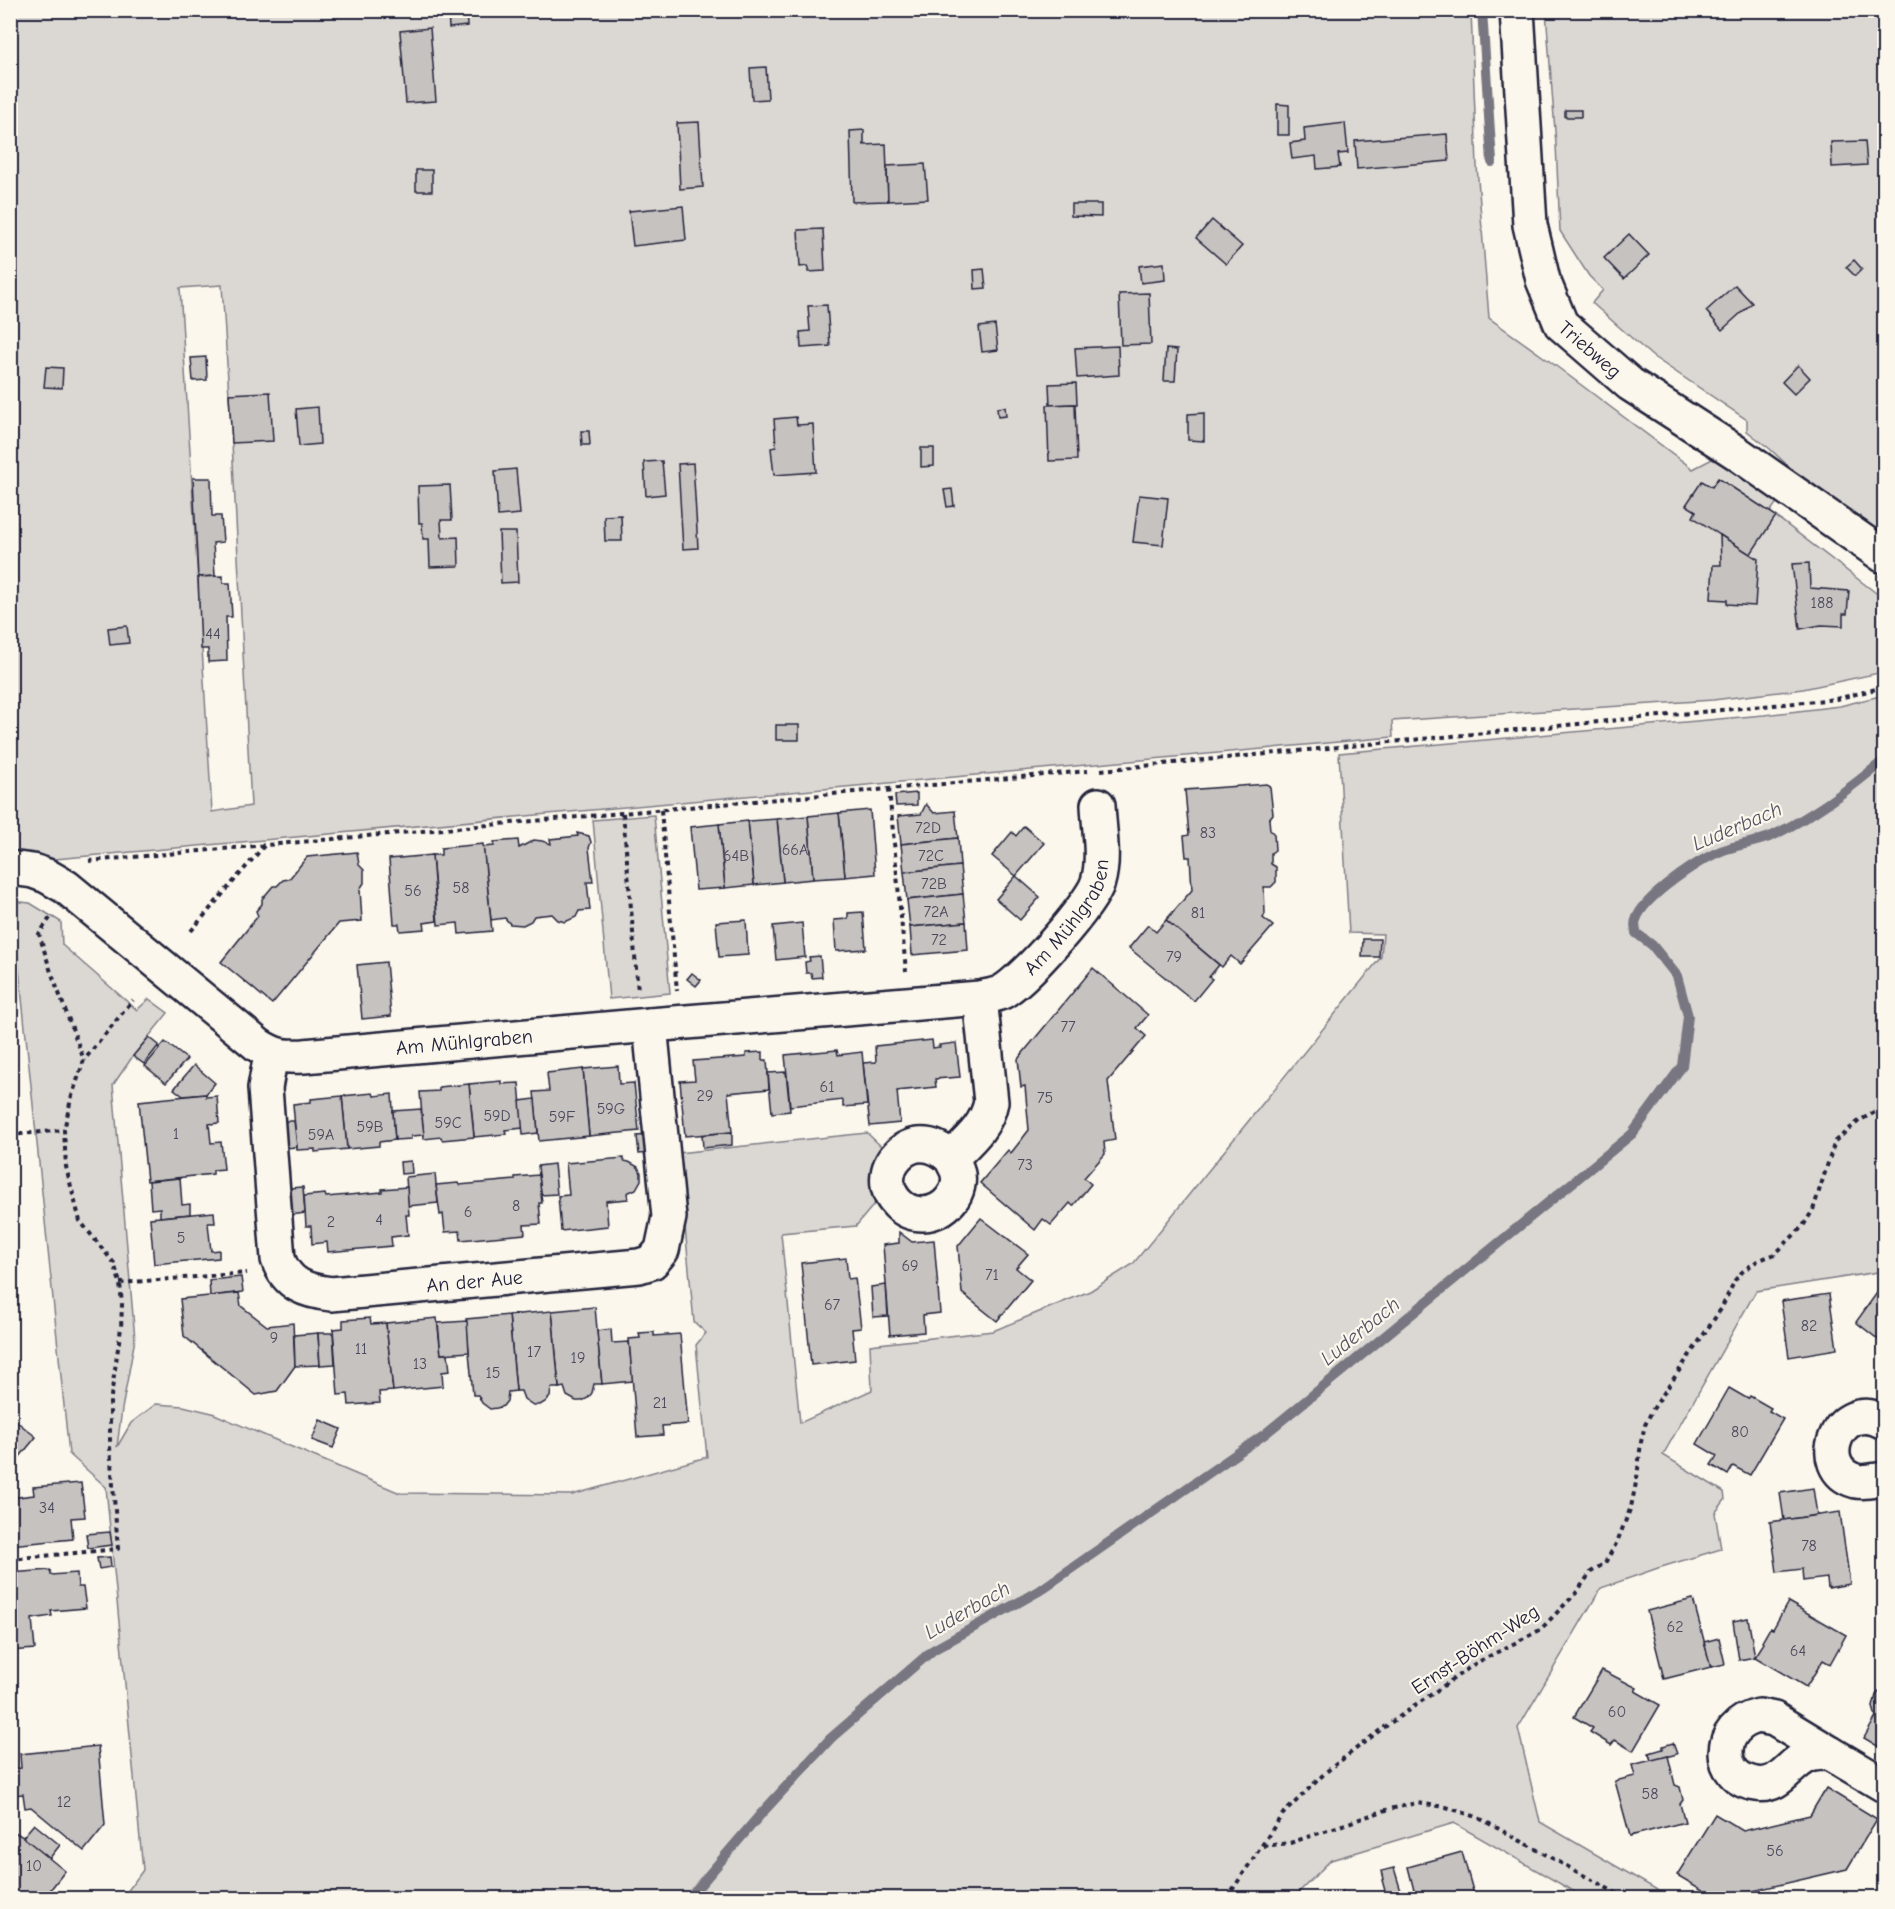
<svg xmlns="http://www.w3.org/2000/svg" width="1895" height="1909" viewBox="0 0 1895 1909" font-family="'Comic Neue',sans-serif">
  <style>
    .green { fill: #dbd8d3; stroke: #7e7d87; stroke-width: 1.5; fill-rule: evenodd }
    .lines { fill: none; stroke-linecap: round; stroke-linejoin: round }
    .stream { stroke: #787681; stroke-width: 10 }
    .building { fill: #c6c2c0; stroke: #22223b; stroke-width: 1.5 }
    .street-casing { stroke: #22223b; stroke-width: 38 }
    .path { stroke: #22223b; stroke-width: 4; stroke-dasharray: 4.5 4.5; stroke-linecap: butt }
    .street { stroke: #fbf7ec; stroke-width: 33 }
    .labels { text-anchor: middle; stroke-width: 4.5; stroke-linejoin: round; paint-order: stroke }
    .number-label { font-size: 16px; fill: #4b4a5c }
    .street-label { font-size: 20px; fill: #22223b; stroke: #fbf7ec }
    .water-label { font-size: 21px; font-style: italic; fill: #545364; stroke: #fbf7ec }
  </style>
  <rect width="100%" height="100%" fill="#fbf7ec"/>
  <filter id="ink" filterUnits="userSpaceOnUse"><feTurbulence type="fractalNoise" baseFrequency=".0167" numOctaves="2"/><feDisplacementMap in="SourceGraphic" scale="12" xChannelSelector="R" yChannelSelector="G"/><feConvolveMatrix kernelMatrix="1 2 1 2 8 2 1 2 1" color-interpolation-filters="sRGB"/></filter>
  <g filter="url(#ink)">
    <!-- green -->
    <g class="green">
      <path d="M11,11H1471L1477,166L1489,318L1552,363L1693,469L1714,458L1778,501L1770,512L1884,599V672L1803,689L1713,700L1392,721L1393,737L44,860L11,856ZM222,285L232,443L251,806L212,812L180,288Z"/>
      <path d="M1546,11H1884V535L1808,484L1770,449L1747,431V420L1652,356L1592,303L1603,290L1589,276L1560,231L1556,144Z"/>
      <path d="M1884,695V1271L1756,1291L1663,1455L1724,1492L1725,1500L1715,1513L1721,1549L1658,1568L1601,1588L1518,1728L1540,1822L1659,1891L1661,1898H1585L1454,1823L1331,1860L1293,1898H118L127,1892L143,1870L106,1487L69,1454L12,901L30,903L61,922L62,945L137,1010L149,999L168,1013L133,1056L113,1085L135,1339L122,1409L117,1447L131,1423L156,1404L183,1406L212,1413L400,1493L572,1495L707,1457L696,1345L706,1333L694,1322L678,1153L867,1133L884,1149L872,1164L876,1202L856,1226L781,1233L800,1423L872,1390L870,1345L993,1331L1090,1291L1133,1264L1381,957L1383,934L1349,933L1339,753L1764,715L1840,706Z"/>
      <path d="M654,815L670,993L609,999L593,820Z"/>
    </g>
    <g class="lines">
      <!-- stream -->
      <g class="stream">
        <path d="M1482,10L1492,162"/>
        <path d="M689,1898L760,1815L831,1738L933,1650L1039,1591L1265,1434L1632,1134L1682,1066L1688,1016L1677,976L1652,945L1636,933C1636,929 1634,923 1636,920C1643,897 1699,860 1721,851C1738,844 1757,843 1774,835C1814,815 1850,789 1884,760"/>
      </g>
    </g>
    <!-- building -->
    <g class="building">
      <path d="M448,10H466L467,26L449,28Z"/>
      <path d="M430,28L436,101L406,103L400,31Z"/>
      <path d="M766,67L768,99L752,100L750,68Z"/>
      <path d="M1277,104L1289,105V135H1277Z"/>
      <rect x="1565" y="110" width="16" height="7"/>
      <path d="M699,122L703,187L680,189L677,123Z"/>
      <path d="M1345,123L1348,153L1338,154L1340,167L1317,169L1316,156L1292,159L1290,143L1305,141L1304,128Z"/>
      <path d="M864,130V145L886,144L888,201L852,202L850,131Z"/>
      <path d="M1447,134L1449,161L1357,169L1355,141Z"/>
      <path d="M1865,141L1867,165L1832,167L1831,142Z"/>
      <path d="M925,164L928,199L888,201L887,166Z"/>
      <rect x="416" y="170" width="16" height="21"/>
      <path d="M1071,204H1101V217L1071,216Z"/>
      <path d="M683,206L686,240L633,246L629,211Z"/>
      <path d="M1212,220L1242,246L1226,264L1196,238Z"/>
      <path d="M823,229L825,271L808,272V266L800,267L798,230Z"/>
      <path d="M1629,234L1649,255L1624,279L1604,258Z"/>
      <path d="M1854,260L1862,269L1855,276L1846,267Z"/>
      <path d="M1164,263L1165,280L1141,283L1139,266Z"/>
      <path d="M984,269L986,288L975,289L974,270Z"/>
      <path d="M1735,285L1752,303L1722,330L1706,311Z"/>
      <path d="M1149,293L1151,344L1121,345L1119,294Z"/>
      <path d="M827,305L830,346L801,348L800,332L810,331L808,306Z"/>
      <path d="M995,325L998,350L982,352L979,327Z"/>
      <path d="M1118,346L1119,375L1077,378L1075,348Z"/>
      <path d="M1166,349L1177,350L1175,381H1164Z"/>
      <path d="M206,357L207,380L193,381L191,358Z"/>
      <path d="M1798,365L1810,378L1794,394L1782,382Z"/>
      <path d="M46,367L63,368L62,388L44,387Z"/>
      <path d="M1076,383L1077,404L1050,405L1049,384Z"/>
      <path d="M270,392L273,441L232,443L229,394Z"/>
      <path d="M1075,404L1077,460L1049,461L1047,405Z"/>
      <path d="M318,407L320,444L299,446L296,409Z"/>
      <path d="M1005,407L1006,416L998,417L997,408Z"/>
      <path d="M1204,413V441L1188,440V414Z"/>
      <path d="M796,417L797,425L813,424L816,472L774,475L771,448L776,447L774,419Z"/>
      <path d="M581,431H589L590,445H582Z"/>
      <path d="M921,448H934V466L921,467Z"/>
      <path d="M662,461L665,494L646,496L644,462Z"/>
      <path d="M693,463L698,548L683,549L678,464Z"/>
      <path d="M516,469L520,514L498,516L495,471Z"/>
      <path d="M193,478H211L212,516H221L223,542L213,543L215,576L198,577Z"/>
      <path d="M1718,478L1776,516L1750,555L1693,517L1696,511L1686,505L1702,481L1712,487Z"/>
      <path d="M450,485L452,520H441L442,538L458,537L459,566L430,567L429,539H423L422,523H419L418,486Z"/>
      <path d="M952,489L954,506L947,507L944,490Z"/>
      <path d="M1139,495L1168,498L1163,545L1133,542Z"/>
      <path d="M621,515L622,541H605L604,516Z"/>
      <path d="M499,532H516L518,582L501,583Z"/>
      <path d="M1720,535L1758,559L1755,606L1727,604V600L1711,599L1713,565H1721Z"/>
      <path d="M1809,563L1810,588L1849,591L1847,614H1843V626L1821,625L1800,629L1792,564Z"/>
      <path d="M223,576V583H230L232,617H226L227,661L208,662V649H201L198,577Z"/>
      <path d="M127,626L129,643L110,645L108,628Z"/>
      <rect x="776" y="725" width="23" height="15"/>
      <path d="M1267,784L1270,787L1273,814L1269,819L1270,830L1274,834L1275,850L1271,853V864L1276,867V882L1271,887H1264L1265,914L1263,918L1273,926L1240,964L1231,956L1222,967L1166,920L1192,890L1190,857H1186L1184,836L1189,835L1185,790Z"/>
      <path d="M917,793V805L896,806L895,795Z"/>
      <path d="M926,804L934,813L955,811L958,838L901,844L898,816L921,814Z"/>
      <path d="M870,810L875,874L845,877L839,813Z"/>
      <path d="M839,813L845,877L813,879L808,816Z"/>
      <path d="M808,816L813,879L783,882L777,819Z"/>
      <path d="M777,819L783,882L754,885L748,821Z"/>
      <path d="M748,821L754,885L725,888L719,824Z"/>
      <path d="M719,824L725,888L696,890L690,827Z"/>
      <path d="M1024,826L1044,843L1016,876L992,856L1012,832L1016,836Z"/>
      <path d="M577,833L589,836L591,842L589,848L593,882H587L590,910L579,911L576,917L565,922L558,920L552,914L534,916L531,921L523,925L510,924L505,918L491,920L483,847L494,846V842L518,840L519,848L534,840L542,841L551,844L550,839L578,836Z"/>
      <path d="M958,838L960,866L904,872L901,844Z"/>
      <path d="M483,844L492,931L459,934L458,923L438,925L432,855H441V848Z"/>
      <path d="M357,852L359,865L364,870V883L360,889L362,921L339,923L272,1004L221,962L258,916L256,911L262,904V899L273,886H277L283,880L289,879L307,857Z"/>
      <path d="M432,855L437,921L424,923L425,929L400,931L399,924H394L389,859Z"/>
      <path d="M960,866L963,894L907,900L904,872Z"/>
      <path d="M1016,876L1040,897L1020,920L996,899Z"/>
      <path d="M963,894L966,922L910,927L907,900Z"/>
      <path d="M863,912L866,949L836,951L834,920L848,919V913Z"/>
      <path d="M746,920L748,955L719,957L716,922Z"/>
      <path d="M1166,920L1219,965L1209,977L1212,979L1194,1001L1129,948L1148,925L1156,932Z"/>
      <path d="M966,922L968,950L912,955L910,927Z"/>
      <path d="M802,923L805,957L776,960L773,926Z"/>
      <path d="M1363,939H1380L1379,957H1362Z"/>
      <path d="M820,956L822,977L812,978L811,973H806L805,962L810,961L809,957Z"/>
      <path d="M386,962L391,1016L362,1019L357,965Z"/>
      <path d="M1093,968L1148,1015L1137,1028L1146,1036L1108,1081L1115,1140L1104,1142L1105,1154L1084,1178L1091,1184L1073,1206L1070,1203L1051,1225L1043,1219L1035,1230L980,1183L1008,1150L1011,1153L1029,1130L1025,1086L1021,1087L1018,1059Z"/>
      <path d="M692,973L701,980L696,986L687,979Z"/>
      <path d="M149,1037L159,1045L144,1064L133,1056Z"/>
      <path d="M932,1040L933,1048L940,1047L939,1045L956,1043L960,1077L935,1079L936,1087L897,1091L900,1123L870,1126L863,1063L876,1062L875,1046Z"/>
      <path d="M165,1042L187,1059L166,1083L145,1066Z"/>
      <path d="M837,1050L838,1055L862,1052L867,1105L843,1107V1100L790,1106L785,1055Z"/>
      <path d="M763,1052V1060H767L769,1089L728,1093L732,1132L685,1136L680,1081L695,1080L693,1061L746,1057V1053Z"/>
      <path d="M194,1065L215,1083L206,1094L183,1096L174,1089Z"/>
      <path d="M618,1066L619,1084L634,1083L639,1131L589,1136L583,1069Z"/>
      <path d="M583,1069L589,1136L539,1141L534,1092L549,1091L547,1073Z"/>
      <path d="M786,1072L790,1111L772,1113L768,1073Z"/>
      <path d="M501,1081V1084L519,1083L523,1128L505,1130L506,1134L474,1137L469,1084Z"/>
      <path d="M469,1084L474,1137L442,1140L441,1137L424,1139L420,1092L439,1091V1087Z"/>
      <path d="M373,1093L374,1096L392,1094L395,1140L379,1142V1146L347,1149L342,1096Z"/>
      <path d="M206,1094V1097L217,1096L219,1123L209,1124L211,1143L221,1142L224,1169L213,1170V1174L147,1181L139,1101Z"/>
      <path d="M342,1096L347,1149L315,1152V1149L297,1150L293,1104L311,1102V1099Z"/>
      <path d="M535,1099L538,1133L523,1135L520,1101Z"/>
      <path d="M421,1109L424,1135L411,1136V1139L395,1140L393,1111Z"/>
      <path d="M282,1121H294L297,1147L284,1148Z"/>
      <path d="M732,1132V1145L703,1148L702,1135Z"/>
      <path d="M648,1135L650,1153L639,1154L637,1136Z"/>
      <path d="M624,1158V1161L629,1162L638,1167L641,1173V1180L636,1189L627,1193L628,1199L606,1201L608,1226L561,1231L558,1196L569,1195L566,1163Z"/>
      <path d="M411,1161L412,1173L401,1174L400,1162Z"/>
      <path d="M554,1164L557,1194L541,1195L538,1166Z"/>
      <path d="M435,1174L438,1203L408,1206L406,1177Z"/>
      <path d="M539,1175L542,1203H539L541,1224L524,1225L525,1234L461,1240L460,1231L445,1232L443,1214L440,1215L436,1185L458,1183L459,1185L515,1180V1177Z"/>
      <path d="M180,1178L182,1205L190,1204V1214L160,1217V1208L151,1209L149,1181Z"/>
      <path d="M303,1187L305,1213L291,1215L289,1188Z"/>
      <path d="M407,1187L409,1215H406L408,1235L391,1237L392,1246L328,1252L327,1242L312,1244L311,1226H306L304,1196L325,1194L326,1197L382,1192V1189Z"/>
      <path d="M214,1212L215,1223H208L211,1251L219,1250V1258L154,1264L150,1218Z"/>
      <path d="M981,1218L1028,1254L1016,1268L1031,1280L997,1321L962,1293L958,1246Z"/>
      <path d="M899,1232L912,1242L934,1240L940,1313L923,1315L924,1332L890,1335L883,1245L899,1243Z"/>
      <path d="M846,1258L848,1279L855,1278L861,1328L852,1329L855,1360L811,1365L801,1263Z"/>
      <path d="M241,1277L243,1292L210,1296L209,1280Z"/>
      <path d="M1884,1283V1344L1856,1322Z"/>
      <path d="M886,1285L888,1316L873,1317L871,1287Z"/>
      <path d="M239,1293L241,1306L267,1326L293,1323L295,1366L277,1391L256,1395L184,1336L180,1299Z"/>
      <path d="M1829,1294L1837,1349L1789,1357L1781,1301Z"/>
      <path d="M595,1307L602,1384H594L592,1393L588,1398L582,1401H576L567,1396L564,1387L559,1388L552,1311Z"/>
      <path d="M552,1311L559,1388H551L550,1397L545,1402L540,1405H533L524,1399L521,1391H516L509,1315Z"/>
      <path d="M509,1315L516,1391L508,1392L507,1401L503,1406L497,1408L490,1409L482,1403L478,1395H473L466,1319Z"/>
      <path d="M370,1318L371,1324L386,1323L393,1391L379,1392L380,1403L349,1405L348,1394L338,1395L333,1329L343,1328V1320Z"/>
      <path d="M437,1318L441,1354H448L450,1371L442,1372L443,1386L393,1391L386,1323Z"/>
      <path d="M467,1321L469,1352L441,1354L438,1323Z"/>
      <path d="M611,1329L612,1343L629,1342L633,1381L602,1384L597,1331Z"/>
      <path d="M654,1332V1336L680,1334L688,1424L662,1426L663,1435L637,1437L629,1339L640,1338L639,1333Z"/>
      <path d="M318,1333L320,1365L295,1366L294,1335Z"/>
      <path d="M318,1333H333L335,1364L320,1365Z"/>
      <path d="M1729,1388L1748,1399L1750,1396L1771,1408L1769,1411L1783,1419L1750,1475L1733,1466L1728,1475L1711,1465L1717,1456L1697,1444Z"/>
      <path d="M10,1416L36,1437L13,1465L10,1463Z"/>
      <path d="M320,1420L341,1429L333,1448L312,1440Z"/>
      <path d="M81,1483L85,1517L71,1518L73,1539L10,1545V1498L34,1495L33,1487Z"/>
      <path d="M1813,1488L1817,1515L1784,1520L1780,1493Z"/>
      <path d="M1840,1512L1850,1584L1828,1588L1827,1578L1803,1581L1802,1569L1777,1572L1770,1522Z"/>
      <path d="M110,1532L112,1545L88,1548L86,1534Z"/>
      <path d="M110,1557L111,1567L99,1569L97,1558Z"/>
      <path d="M50,1570L51,1575L77,1573L78,1587H83L86,1608L51,1611L52,1616L32,1619L35,1649L10,1651V1573Z"/>
      <path d="M1693,1599L1711,1667L1664,1679L1647,1611Z"/>
      <path d="M1788,1602L1846,1635L1830,1664L1823,1660L1806,1687L1755,1657L1764,1643L1762,1642L1770,1628L1773,1629Z"/>
      <path d="M1748,1618L1755,1657L1739,1660L1733,1621Z"/>
      <path d="M1719,1638L1725,1664L1711,1667L1704,1642Z"/>
      <path d="M1602,1670L1637,1688L1635,1691L1660,1705L1633,1751L1615,1740L1611,1745L1590,1732L1593,1728L1574,1717Z"/>
      <path d="M1884,1687V1750L1864,1738L1876,1717L1873,1707L1876,1695Z"/>
      <path d="M1673,1743L1677,1754L1651,1761L1649,1753L1663,1749V1746Z"/>
      <path d="M98,1746L105,1825L84,1851L31,1807L25,1808L23,1794L13,1795L10,1769L21,1768L20,1754Z"/>
      <path d="M1668,1756L1675,1785L1680,1787L1683,1800L1680,1804L1685,1822L1630,1836L1615,1781L1635,1776L1632,1765Z"/>
      <path d="M1826,1788L1877,1819L1847,1869L1723,1898H1716L1677,1875L1715,1814L1743,1831L1810,1815Z"/>
      <path d="M34,1824L60,1845L49,1859L23,1837Z"/>
      <path d="M10,1829L23,1837L65,1871L44,1898H10Z"/>
      <path d="M1462,1852L1475,1898H1416L1408,1867Z"/>
      <path d="M1394,1868L1403,1898H1387L1382,1880L1384,1879L1382,1871Z"/>
      <path d="M1343,1891L1356,1898H1338Z"/>
    </g>
    <g class="lines">
      <defs>
        <g id="street">
          <path id="s1" d="M1517,10L1530,225L1543,280L1561,324L1630,384L1737,453L1884,556"/>
          <path id="s2" d="M10,868L33,871L47,876L66,887L258,1045C275,1056 283,1057 304,1056L650,1025L980,998C988,996 996,995 1002,992C1024,980 1091,905 1098,882C1105,858 1099,829 1098,805"/>
          <path id="s3" d="M271,1054L265,1088L278,1259C287,1285 306,1291 331,1294L639,1266L652,1262L662,1250L669,1217L650,1025"/>
          <path d="M951,1158C911,1120 867,1173 898,1204C905,1211 914,1214 923,1214C945,1213 964,1192 957,1170C955,1166 953,1162 951,1158C968,1141 986,1127 991,1102L980,998"/>
          <path d="M1884,1422C1838,1396 1811,1469 1856,1481C1865,1483 1876,1480 1884,1479"/>
          <path d="M1759,1716L1774,1719L1830,1753C1822,1753 1814,1753 1807,1756C1788,1765 1780,1788 1756,1784C1716,1779 1715,1725 1759,1716Z"/>
          <path d="M1830,1753L1884,1785"/>
        </g>
      </defs>
      <!-- street casing -->
      <use href="#street" class="street-casing"/>
      <!-- path -->
      <g class="path">
        <path d="M1101,770L1836,699L1884,687"/>
        <path d="M889,789L906,971"/>
        <path d="M661,810L677,991"/>
        <path d="M623,813L638,992"/>
        <path d="M89,861L1088,771"/>
        <path d="M50,918L39,934L50,969L84,1060"/>
        <path d="M191,931L264,846"/>
        <path d="M10,1135L64,1130"/>
        <path d="M120,1283L247,1273"/>
        <path d="M10,1559L118,1549L110,1447V1403L121,1328L122,1305L120,1283L114,1263L80,1221L66,1167L64,1130L71,1099L84,1060L133,1000"/>
        <path d="M1263,1846L1290,1843L1386,1810L1416,1803L1446,1807L1477,1817L1625,1898"/>
        <path d="M1227,1898L1282,1815L1326,1772L1379,1731L1476,1663L1540,1630L1576,1593L1591,1572L1605,1563L1617,1542L1631,1507L1637,1478L1641,1442L1645,1425L1653,1409L1721,1309L1735,1280L1742,1272L1757,1261L1775,1254L1803,1226L1813,1210L1835,1141L1859,1121L1875,1112L1884,1109"/>
      </g>
      <!-- street -->
      <use href="#street" class="street"/>
    </g>
  </g>
  <g class="labels">
    <!-- number labels -->
    <g class="number-label">
      <text x="1822" y="608">188</text>
      <text x="213" y="639">44</text>
      <text x="928" y="833">72D</text>
      <text x="1208" y="838">83</text>
      <text x="795" y="855">66A</text>
      <text x="736" y="861">64B</text>
      <text x="931" y="861">72C</text>
      <text x="934" y="889">72B</text>
      <text x="461" y="893">58</text>
      <text x="413" y="896">56</text>
      <text x="936" y="917">72A</text>
      <text x="1198" y="918">81</text>
      <text x="939" y="945">72</text>
      <text x="1174" y="962">79</text>
      <text x="1068" y="1032">77</text>
      <text x="827" y="1092">61</text>
      <text x="705" y="1101">29</text>
      <text x="1045" y="1103">75</text>
      <text x="611" y="1114">59G</text>
      <text x="497" y="1121">59D</text>
      <text x="562" y="1122">59F</text>
      <text x="448" y="1128">59C</text>
      <text x="370" y="1132">59B</text>
      <text x="176" y="1139">1</text>
      <text x="321" y="1140">59A</text>
      <text x="1025" y="1170">73</text>
      <text x="516" y="1211">8</text>
      <text x="468" y="1217">6</text>
      <text x="379" y="1225">4</text>
      <text x="331" y="1227">2</text>
      <text x="181" y="1243">5</text>
      <text x="910" y="1271">69</text>
      <text x="992" y="1280">71</text>
      <text x="832" y="1310">67</text>
      <text x="1809" y="1331">82</text>
      <text x="274" y="1343">9</text>
      <text x="361" y="1354">11</text>
      <text x="534" y="1357">17</text>
      <text x="578" y="1363">19</text>
      <text x="420" y="1369">13</text>
      <text x="493" y="1378">15</text>
      <text x="660" y="1408">21</text>
      <text x="1740" y="1437">80</text>
      <text x="47" y="1513">34</text>
      <text x="1809" y="1551">78</text>
      <text x="1675" y="1632">62</text>
      <text x="1798" y="1656">64</text>
      <text x="1617" y="1717">60</text>
      <text x="1650" y="1799">58</text>
      <text x="64" y="1807">12</text>
      <text x="1775" y="1856">56</text>
      <text x="34" y="1871">10</text>
    </g>
    <!-- street labels -->
    <g class="street-label">
      <text dy="7" stroke="none"><textPath href="#s1" startOffset="358">Triebweg</textPath></text>
      <text dy="7" stroke="none"><textPath href="#s2" startOffset="1160">Am Mühlgraben</textPath></text>
      <text dy="7" stroke="none"><textPath href="#s2" startOffset="518">Am Mühlgraben</textPath></text>
      <text dy="7" stroke="none"><textPath href="#s3" startOffset="418">An der Aue</textPath></text>
      <text transform="translate(1475 1649) rotate(-33)" y="7">Ernst-Böhm-Weg</text>
    </g>
    <!-- water labels -->
    <g class="water-label">
      <text transform="translate(1737 826) rotate(-23)" y="7">Luderbach</text>
      <text transform="translate(1360 1331) rotate(-39)" y="7">Luderbach</text>
      <text transform="translate(967 1610) rotate(-30)" y="7">Luderbach</text>
    </g>
  </g>
  <!-- margin -->
  <rect width="1895" height="1909" fill="none" stroke="#fbf7ec" stroke-width="36"/>
  <rect x="18" y="18" width="1859" height="1873" fill="none" stroke="#22223b" stroke-width="2" filter="url(#ink)"/>
</svg>
